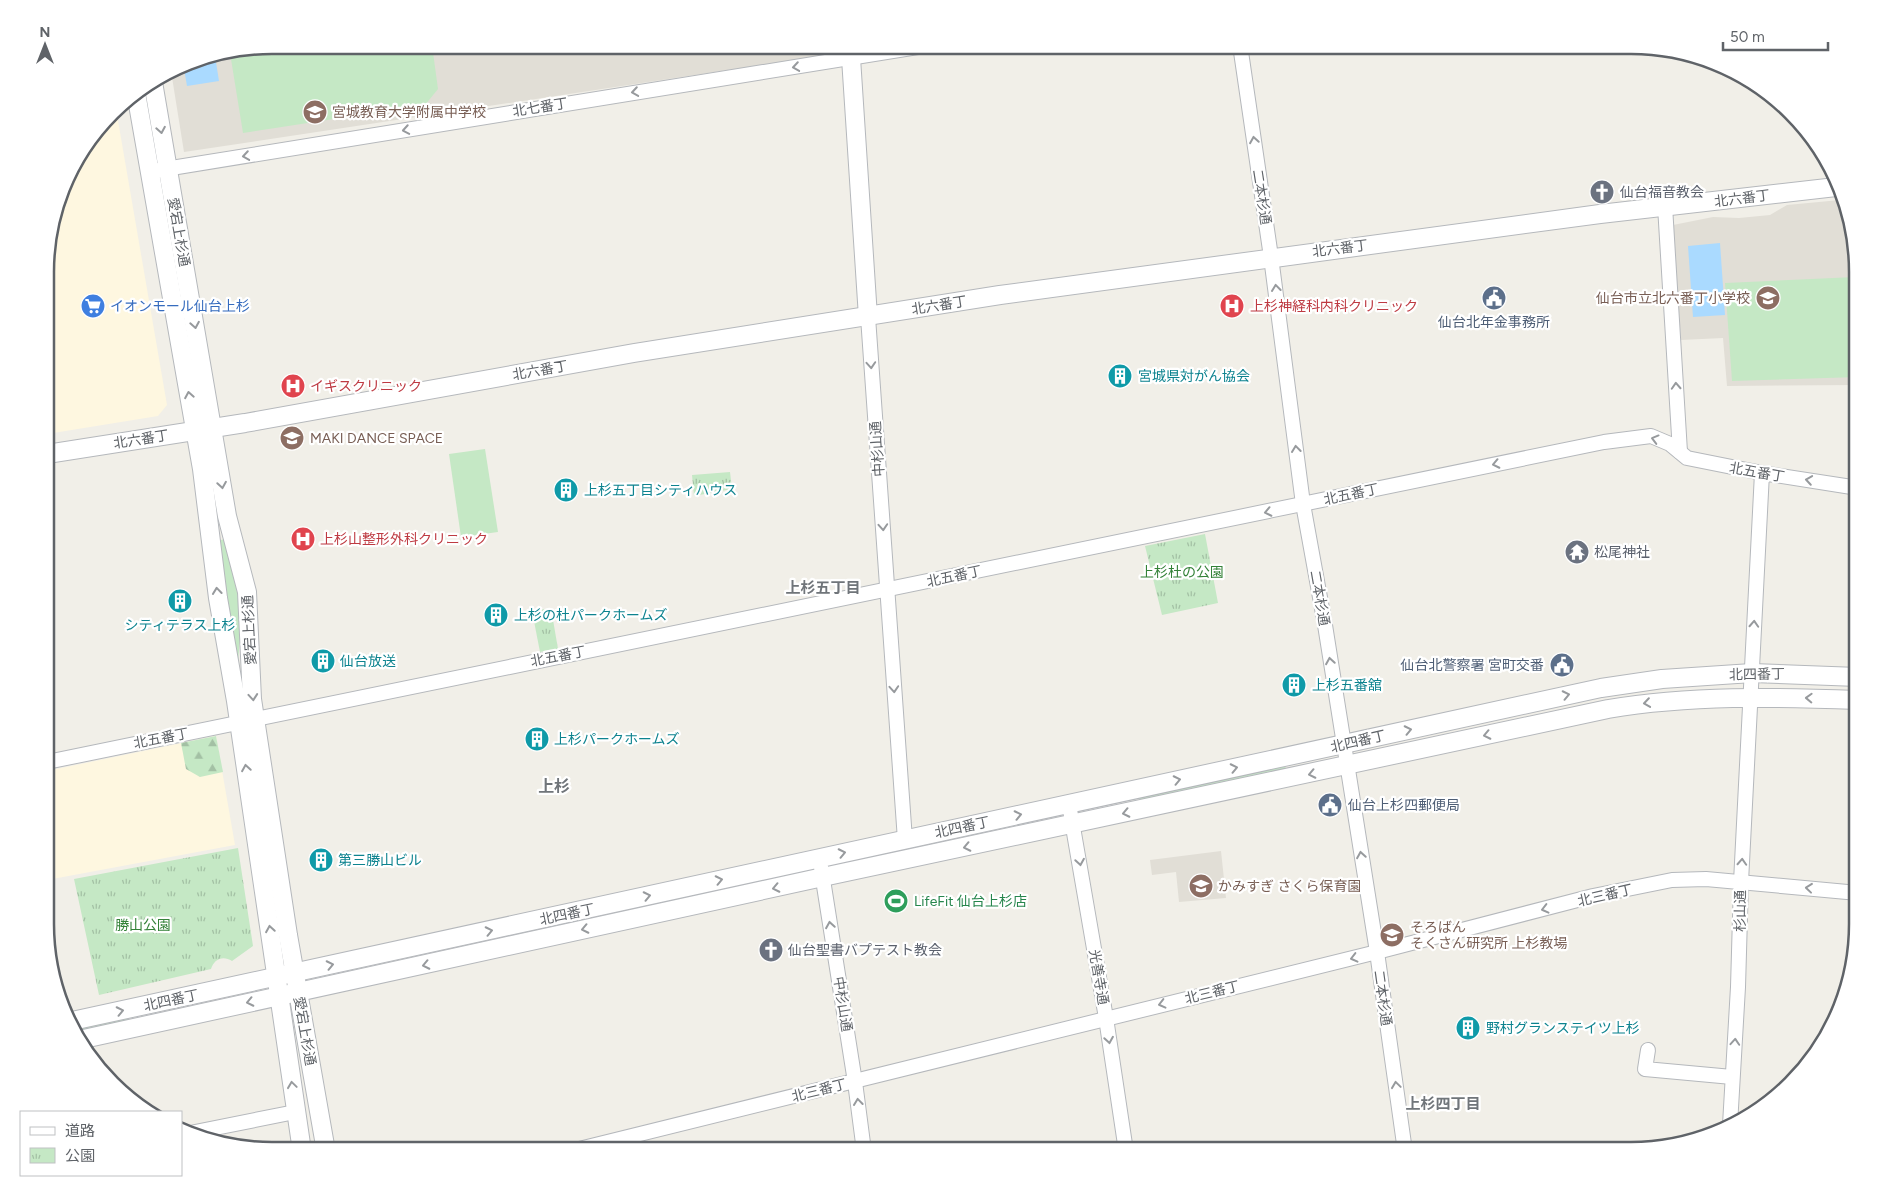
<svg xmlns="http://www.w3.org/2000/svg" width="1903" height="1196" viewBox="0 0 1903 1196" font-family="Figtree,'Noto Sans JP',sans-serif">
  <style>
    .commercial { fill: #fef7e0 }
    .education { fill: #e1ded6 }
    .green { fill: #c5e8c5 }
    .forest { fill: url(#forest-firs) }
    .park { fill: url(#park-tufts) }
    .water { fill: #aadaff }
    .lines { fill: none; stroke-linecap: round; stroke-linejoin: round }
    .minor-casing { stroke: #b5b8bc; stroke-width: 16 }
    .tertiary-casing { stroke: #b5b8bc; stroke-width: 20 }
    .minor { stroke: #fff; stroke-width: 14 }
    .tertiary { stroke: #fff; stroke-width: 18 }
    .oneway { stroke: #979a9d }
    .labels { text-anchor: middle; stroke-width: 4.5; stroke-linejoin: round; paint-order: stroke }
    .street-label { font-size: 14px; fill: #5f6368; stroke: #fff }
    .education-label { font-size: 14px; fill: #785e54; stroke: #fff; text-anchor: start }
    .worship-label { font-size: 14px; fill: #5b616d; stroke: #fff; text-anchor: start }
    .shop-label { font-size: 14px; fill: #366cbe; stroke: #fff; text-anchor: start }
    .health-label { font-size: 14px; fill: #be3a42; stroke: #fff; text-anchor: start }
    .service-label { font-size: 14px; fill: #4e5e75; stroke: #fff }
    .culture-label { font-size: 14px; fill: #0d838f; stroke: #fff; text-anchor: start }
    .park-label { font-size: 14px; fill: #348238; stroke: #fff }
    .leisure-label { font-size: 14px; fill: #27864d; stroke: #fff; text-anchor: start }
    .neighbourhood-label { font-size: 15px; font-weight: bold; fill: #70757a; stroke: #fff }
    .quarter-label { font-size: 16px; font-weight: bold; fill: #70757a; stroke: #fff }
    .rim { fill: none; stroke: #5f6368; stroke-width: 2.5 }
  </style>
  <defs>
    <pattern id="forest-firs" width="22" height="20" patternUnits="userSpaceOnUse" patternTransform="scale(1.25)"><rect width="22" height="20" fill="#c5e8c5"/><path d="M5 1l3.5 6h-7zM16 11l3.5 6h-7z" fill="#a3c0a4"/></pattern>
    <pattern id="park-tufts" width="24" height="20" patternUnits="userSpaceOnUse" patternTransform="scale(1.25)"><rect width="24" height="20" fill="#c5e8c5"/><path d="M3 7l-1-3M5 7V3M7 7l1-3M15 17l-1-3M17 17v-4M19 17l1-3" fill="none" stroke="#a3c0a4"/></pattern>
  </defs>
  <rect width="100%" height="100%" fill="#f1efe8"/>
  <!-- commercial -->
  <g class="commercial">
    <path d="M116,109L167,405L158,416L47,434V242L68,171Z"/>
    <path d="M216,736L235,845L47,880V771Z"/>
  </g>
  <!-- education -->
  <g class="education">
    <path d="M271,45H834L821,56L184,152L171,71L185,62Z"/>
    <path d="M1840,200L1858,257V385L1727,386L1723,338L1681,340L1673,225L1713,217L1739,218L1770,215L1787,205Z"/>
    <path d="M1221,851L1226,898L1179,902L1176,872L1152,875L1150,860Z"/>
  </g>
  <!-- green -->
  <g class="green">
    <path d="M271,45H432L438,89L425,105L243,133L230,53Z"/>
    <path d="M1855,277L1858,300V377L1732,381L1725,283Z"/>
    <path d="M485,449L498,532L461,537L449,454Z"/>
    <path d="M225,539L233,569L238,598L241,627L238,662H234L219,555L221,540Z"/>
    <path d="M1285,764L1286,771L1140,802L1139,794Z"/>
    <path d="M128,1017L129,1021L76,1032L75,1028Z"/>
  </g>
  <!-- forest -->
  <path class="forest" d="M216,736L223,772L200,777L186,769L181,743Z"/>
  <!-- park -->
  <g class="park">
    <path d="M730,472L732,489L694,496L692,475Z"/>
    <path d="M1205,534L1218,603L1162,615L1145,546Z"/>
    <path d="M551,608L558,649L540,652L532,611Z"/>
    <path d="M238,848L253,946L232,961C223,955 214,959 211,969L99,995L74,879Z"/>
  </g>
  <!-- water -->
  <g class="water">
    <path d="M215,56L219,81L187,86L183,63Z"/>
    <path d="M1720,243L1725,315L1693,317L1688,246Z"/>
  </g>
  <g class="lines">
    <defs>
      <g id="minor">
        <path d="M1240,45L1271,257L1303,504L1325,625L1377,952L1405,1151"/>
        <path d="M159,170L930,45"/>
        <path d="M1665,206L1680,452"/>
        <path d="M868,317L905,840"/>
        <path d="M47,762L1604,442L1651,436L1670,444L1687,458L1762,473L1858,488"/>
        <path d="M1069,804L1106,1018L1126,1151"/>
        <path d="M821,867L855,1082L864,1151"/>
        <path d="M1648,1050L1645,1069L1732,1077"/>
        <path d="M1730,1125L1738,987L1741,882L1762,473"/>
        <path d="M190,1133L295,1112"/>
        <path d="M571,1151L1377,952L1593,896L1672,880L1706,879L1858,893"/>
      </g>
      <g id="tertiary">
        <path d="M851,58L868,317"/>
        <path d="M153,82L227,516L247,592L252,699L288,935L326,1151"/>
        <path d="M136,93L202,469L218,598L236,701L302,1151"/>
        <path d="M47,454L245,423L634,353L1000,295L1600,214L1836,187"/>
        <path d="M72,1021L1601,688L1662,679L1752,673L1858,677"/>
        <path d="M79,1040L823,877L1608,709C1691,695 1774,697 1858,700"/>
      </g>
    </defs>
    <!-- minor casing -->
    <use href="#minor" class="minor-casing"/>
    <!-- tertiary casing -->
    <use href="#tertiary" class="tertiary-casing"/>
    <!-- minor -->
    <use href="#minor" class="minor"/>
    <!-- tertiary -->
    <use href="#tertiary" class="tertiary"/>
  </g>
  <!-- one-way arrows -->
  <defs><path id="oneway-chevron" d="M-2-3.5L2.5 0L-2 3.5" fill="none" stroke-width="1.6" stroke-linecap="round" stroke-linejoin="round" transform="scale(1.25)"/></defs>
  <g class="oneway">
    <use href="#oneway-chevron" transform="translate(796 67) rotate(171)"/>
    <use href="#oneway-chevron" transform="translate(635 92) rotate(171)"/>
    <use href="#oneway-chevron" transform="translate(161 130) rotate(80)"/>
    <use href="#oneway-chevron" transform="translate(406 130) rotate(170)"/>
    <use href="#oneway-chevron" transform="translate(1254 140) rotate(-99)"/>
    <use href="#oneway-chevron" transform="translate(246 156) rotate(171)"/>
    <use href="#oneway-chevron" transform="translate(1276 288) rotate(-97)"/>
    <use href="#oneway-chevron" transform="translate(195 325) rotate(80)"/>
    <use href="#oneway-chevron" transform="translate(871 365) rotate(86)"/>
    <use href="#oneway-chevron" transform="translate(1676 386) rotate(-93)"/>
    <use href="#oneway-chevron" transform="translate(189 395) rotate(-100)"/>
    <use href="#oneway-chevron" transform="translate(1655 439) rotate(-165)"/>
    <use href="#oneway-chevron" transform="translate(1296 449) rotate(-97)"/>
    <use href="#oneway-chevron" transform="translate(1496 464) rotate(168)"/>
    <use href="#oneway-chevron" transform="translate(1809 480) rotate(-171)"/>
    <use href="#oneway-chevron" transform="translate(222 485) rotate(81)"/>
    <use href="#oneway-chevron" transform="translate(1268 512) rotate(168)"/>
    <use href="#oneway-chevron" transform="translate(883 527) rotate(86)"/>
    <use href="#oneway-chevron" transform="translate(217 591) rotate(-96)"/>
    <use href="#oneway-chevron" transform="translate(1754 624) rotate(-87)"/>
    <use href="#oneway-chevron" transform="translate(1330 661) rotate(-99)"/>
    <use href="#oneway-chevron" transform="translate(894 689) rotate(86)"/>
    <use href="#oneway-chevron" transform="translate(1566 695) rotate(-12)"/>
    <use href="#oneway-chevron" transform="translate(253 697) rotate(85)"/>
    <use href="#oneway-chevron" transform="translate(1809 698) rotate(-178)"/>
    <use href="#oneway-chevron" transform="translate(1647 703) rotate(172)"/>
    <use href="#oneway-chevron" transform="translate(1408 730) rotate(-12)"/>
    <use href="#oneway-chevron" transform="translate(1487 735) rotate(168)"/>
    <use href="#oneway-chevron" transform="translate(246 768) rotate(-99)"/>
    <use href="#oneway-chevron" transform="translate(1234 768) rotate(-12)"/>
    <use href="#oneway-chevron" transform="translate(1312 774) rotate(168)"/>
    <use href="#oneway-chevron" transform="translate(1177 780) rotate(-12)"/>
    <use href="#oneway-chevron" transform="translate(1126 813) rotate(168)"/>
    <use href="#oneway-chevron" transform="translate(1018 815) rotate(-12)"/>
    <use href="#oneway-chevron" transform="translate(967 847) rotate(168)"/>
    <use href="#oneway-chevron" transform="translate(842 853) rotate(-12)"/>
    <use href="#oneway-chevron" transform="translate(1361 855) rotate(-99)"/>
    <use href="#oneway-chevron" transform="translate(1080 862) rotate(81)"/>
    <use href="#oneway-chevron" transform="translate(1742 862) rotate(-87)"/>
    <use href="#oneway-chevron" transform="translate(719 880) rotate(-12)"/>
    <use href="#oneway-chevron" transform="translate(776 888) rotate(168)"/>
    <use href="#oneway-chevron" transform="translate(1809 888) rotate(-174)"/>
    <use href="#oneway-chevron" transform="translate(647 896) rotate(-12)"/>
    <use href="#oneway-chevron" transform="translate(1545 909) rotate(166)"/>
    <use href="#oneway-chevron" transform="translate(830 925) rotate(-99)"/>
    <use href="#oneway-chevron" transform="translate(270 929) rotate(-99)"/>
    <use href="#oneway-chevron" transform="translate(585 929) rotate(168)"/>
    <use href="#oneway-chevron" transform="translate(489 931) rotate(-12)"/>
    <use href="#oneway-chevron" transform="translate(1354 958) rotate(166)"/>
    <use href="#oneway-chevron" transform="translate(330 965) rotate(-12)"/>
    <use href="#oneway-chevron" transform="translate(426 965) rotate(168)"/>
    <use href="#oneway-chevron" transform="translate(250 1002) rotate(168)"/>
    <use href="#oneway-chevron" transform="translate(1162 1004) rotate(166)"/>
    <use href="#oneway-chevron" transform="translate(120 1011) rotate(-12)"/>
    <use href="#oneway-chevron" transform="translate(1109 1040) rotate(81)"/>
    <use href="#oneway-chevron" transform="translate(1735 1042) rotate(-86)"/>
    <use href="#oneway-chevron" transform="translate(292 1085) rotate(-98)"/>
    <use href="#oneway-chevron" transform="translate(1396 1085) rotate(-98)"/>
    <use href="#oneway-chevron" transform="translate(858 1102) rotate(-97)"/>
  </g>
  <!-- icons -->
  <defs>
    <symbol id="school-disc" viewBox="-11 -11 22 22"><circle r="9.5" fill="#8d6e63" stroke="#fff"/><path d="M0-5L7-2L0 1L-7-2ZM-4 1L0 2.5L4 1V4Q0 6-4 4Z" fill="#fff"/></symbol>
    <symbol id="church-disc" viewBox="-11 -11 22 22"><circle r="9.5" fill="#6b7280" stroke="#fff"/><path d="M-1.2-6h2.4v3.5h3.3v2.4h-3.3V6h-2.4V-.1h-3.3v-2.4h3.3Z" fill="#fff"/></symbol>
    <symbol id="civic-disc" viewBox="-11 -11 22 22"><circle r="9.5" fill="#5c6f8a" stroke="#fff"/><path d="M-.6-6.5H3V-4.5H.6V-3L4-1V1h2V6H-6V1h2V-1L-.6-3ZM-1.2 2.5V6h2.4V2.5Z" fill="#fff"/></symbol>
    <symbol id="supermarket-disc" viewBox="-11 -11 22 22"><circle r="9.5" fill="#3f7fe0" stroke="#fff"/><path d="M-6-5.5h2.5l.6 2H6L4.5 2H-2.5L-4.4-4H-6ZM-1.5 3.2a1.3 1.3 0 1 0 .1 0ZM3 3.2a1.3 1.3 0 1 0 .1 0Z" fill="#fff"/></symbol>
    <symbol id="hospital-disc" viewBox="-11 -11 22 22"><circle r="9.5" fill="#e0444e" stroke="#fff"/><path d="M-5-5h3v3.5h4V-5h3V5h-3V1.5h-4V5h-3Z" fill="#fff"/></symbol>
    <symbol id="building-disc" viewBox="-11 -11 22 22"><circle r="9.5" fill="#0f9aa8" stroke="#fff"/><path d="M-4-6H4V6H1V3H-1V6H-4ZM-2.5-4.3h1.7v1.8h-1.7ZM.8-4.3h1.7v1.8H.8ZM-2.5-1h1.7V.8h-1.7ZM.8-1h1.7V.8H.8Z" fill="#fff"/></symbol>
    <symbol id="temple-disc" viewBox="-11 -11 22 22"><circle r="9.5" fill="#6b7280" stroke="#fff"/><path d="M0-6L5-2H3V0L6.5 2.5H4V6H1.5V3h-3V6H-4V2.5H-6.5L-3 0V-2H-5Z" fill="#fff"/></symbol>
    <symbol id="stadium-disc" viewBox="-11 -11 22 22"><circle r="9.5" fill="#2e9e5b" stroke="#fff"/><path d="M0-5a6.5 5 0 1 0 0 10a6.5 5 0 1 0 0-10ZM-3.5-1.8h7v3.6h-7Z" fill="#fff"/></symbol>
  </defs>
  <g fill-rule="evenodd">
    <use href="#school-disc" x="301" y="98" width="28" height="28"/>
    <use href="#church-disc" x="1588" y="178" width="28" height="28"/>
    <use href="#civic-disc" x="1480" y="284" width="28" height="28"/>
    <use href="#school-disc" x="1754" y="284" width="28" height="28"/>
    <use href="#supermarket-disc" x="79" y="292" width="28" height="28"/>
    <use href="#hospital-disc" x="1218" y="292" width="28" height="28"/>
    <use href="#building-disc" x="1106" y="362" width="28" height="28"/>
    <use href="#hospital-disc" x="279" y="372" width="28" height="28"/>
    <use href="#school-disc" x="278" y="424" width="28" height="28"/>
    <use href="#building-disc" x="552" y="476" width="28" height="28"/>
    <use href="#hospital-disc" x="289" y="525" width="28" height="28"/>
    <use href="#temple-disc" x="1563" y="538" width="28" height="28"/>
    <use href="#building-disc" x="166" y="587" width="28" height="28"/>
    <use href="#building-disc" x="482" y="601" width="28" height="28"/>
    <use href="#building-disc" x="309" y="647" width="28" height="28"/>
    <use href="#civic-disc" x="1548" y="651" width="28" height="28"/>
    <use href="#building-disc" x="1280" y="671" width="28" height="28"/>
    <use href="#building-disc" x="523" y="725" width="28" height="28"/>
    <use href="#civic-disc" x="1316" y="791" width="28" height="28"/>
    <use href="#building-disc" x="307" y="846" width="28" height="28"/>
    <use href="#school-disc" x="1187" y="872" width="28" height="28"/>
    <use href="#stadium-disc" x="882" y="887" width="28" height="28"/>
    <use href="#school-disc" x="1378" y="921" width="28" height="28"/>
    <use href="#church-disc" x="757" y="936" width="28" height="28"/>
    <use href="#building-disc" x="1454" y="1014" width="28" height="28"/>
  </g>
  <g class="labels">
    <!-- street labels -->
    <g class="street-label">
      <text transform="translate(540 107) rotate(-9)" y="5">北七番丁</text>
      <text transform="translate(1262 197) rotate(81)" y="5">二本杉通</text>
      <text transform="translate(1742 198) rotate(-7)" y="5">北六番丁</text>
      <text transform="translate(179 232) rotate(80)" y="5">愛宕上杉通</text>
      <text transform="translate(1340 248) rotate(-7)" y="5">北六番丁</text>
      <text transform="translate(939 305) rotate(-9)" y="5">北六番丁</text>
      <text transform="translate(540 370) rotate(-10)" y="5">北六番丁</text>
      <text transform="translate(141 439) rotate(-9)" y="5">北六番丁</text>
      <text transform="translate(877 449) rotate(-94)" y="5">中杉山通</text>
      <text transform="translate(1757 472) rotate(10)" y="5">北五番丁</text>
      <text transform="translate(1351 494) rotate(-12)" y="5">北五番丁</text>
      <text transform="translate(954 576) rotate(-12)" y="5">北五番丁</text>
      <text transform="translate(1320 598) rotate(80)" y="5">二本杉通</text>
      <text transform="translate(249 630) rotate(-93)" y="5">愛宕上杉通</text>
      <text transform="translate(558 656) rotate(-11)" y="5">北五番丁</text>
      <text transform="translate(1757 674) rotate(-1)" y="5">北四番丁</text>
      <text transform="translate(161 738) rotate(-11)" y="5">北五番丁</text>
      <text transform="translate(1358 741) rotate(-13)" y="5">北四番丁</text>
      <text transform="translate(962 827) rotate(-12)" y="5">北四番丁</text>
      <text transform="translate(1605 895) rotate(-13)" y="5">北三番丁</text>
      <text transform="translate(1740 911) rotate(-89)" y="5">杉山通</text>
      <text transform="translate(567 914) rotate(-12)" y="5">北四番丁</text>
      <text transform="translate(1099 977) rotate(80)" y="5">光善寺通</text>
      <text transform="translate(1212 992) rotate(-14)" y="5">北三番丁</text>
      <text transform="translate(1383 998) rotate(82)" y="5">二本杉通</text>
      <text transform="translate(171 1000) rotate(-12)" y="5">北四番丁</text>
      <text transform="translate(843 1004) rotate(81)" y="5">中杉山通</text>
      <text transform="translate(305 1031) rotate(80)" y="5">愛宕上杉通</text>
      <text transform="translate(819 1090) rotate(-14)" y="5">北三番丁</text>
    </g>
    <!-- education labels -->
    <g class="education-label">
      <text x="332" y="117">宮城教育大学附属中学校</text>
      <text x="1750" y="303" text-anchor="end">仙台市立北六番丁小学校</text>
      <text x="310" y="443">MAKI DANCE SPACE</text>
      <text x="1218" y="891">かみすぎ さくら保育園</text>
      <text x="1410" y="932">そろばん<tspan x="1410" dy="16">そくさん研究所 上杉教場</tspan></text>
    </g>
    <!-- worship labels -->
    <g class="worship-label">
      <text x="1620" y="197">仙台福音教会</text>
      <text x="1594" y="557">松尾神社</text>
      <text x="788" y="955">仙台聖書バプテスト教会</text>
    </g>
    <!-- shop labels -->
    <g class="shop-label">
      <text x="110" y="311">イオンモール仙台上杉</text>
    </g>
    <!-- health labels -->
    <g class="health-label">
      <text x="1250" y="311">上杉神経科内科クリニック</text>
      <text x="310" y="391">イギスクリニック</text>
      <text x="320" y="544">上杉山整形外科クリニック</text>
    </g>
    <!-- service labels -->
    <g class="service-label">
      <text x="1494" y="327">仙台北年金事務所</text>
      <text x="1544" y="670" text-anchor="end">仙台北警察署 宮町交番</text>
      <text x="1348" y="810" text-anchor="start">仙台上杉四郵便局</text>
    </g>
    <!-- culture labels -->
    <g class="culture-label">
      <text x="1138" y="381">宮城県対がん協会</text>
      <text x="584" y="495">上杉五丁目シティハウス</text>
      <text x="514" y="620">上杉の杜パークホームズ</text>
      <text x="180" y="630" text-anchor="middle">シティテラス上杉</text>
      <text x="340" y="666">仙台放送</text>
      <text x="1312" y="690">上杉五番舘</text>
      <text x="554" y="744">上杉パークホームズ</text>
      <text x="338" y="865">第三勝山ビル</text>
      <text x="1486" y="1033">野村グランステイツ上杉</text>
    </g>
    <!-- park labels -->
    <g class="park-label">
      <text x="1182" y="577">上杉杜の公園</text>
      <text x="143" y="930">勝山公園</text>
    </g>
    <!-- leisure labels -->
    <g class="leisure-label">
      <text x="914" y="906">LifeFit 仙台上杉店</text>
    </g>
    <!-- neighbourhood labels -->
    <g class="neighbourhood-label">
      <text x="823" y="593">上杉五丁目</text>
      <text x="1443" y="1109">上杉四丁目</text>
    </g>
    <!-- quarter labels -->
    <g class="quarter-label">
      <text x="554" y="792">上杉</text>
    </g>
  </g>
  <!-- crop -->
  <path d="M0 0H1903V1196H0ZM272 54H1631A218 218 0 0 1 1849 272V924A218 218 0 0 1 1631 1142H272A218 218 0 0 1 54 924V272A218 218 0 0 1 272 54Z" fill="#fff" fill-rule="evenodd"/>
  <path class="rim" d="M272 54H1631A218 218 0 0 1 1849 272V924A218 218 0 0 1 1631 1142H272A218 218 0 0 1 54 924V272A218 218 0 0 1 272 54Z"/>
  <!-- legend -->
  <rect x="20" y="1111" width="162" height="65" fill="#ffffff" stroke="#bfc1c3"/>
  <rect x="30" y="1127" width="25" height="8" fill="#ffffff" stroke="#bfc1c3"/>
  <text x="65" y="1136" font-size="15" fill="#5f6368">道路</text>
  <rect x="30" y="1148" width="25" height="15" fill="url(#park-tufts)" stroke="#bfc1c3"/>
  <text x="65" y="1161" font-size="15" fill="#5f6368">公園</text>
  <!-- north arrow -->
  <g transform="translate(45 45)" stroke="#ffffff" stroke-width="4" paint-order="stroke">
  <path d="M0-4L9 19L0 12L-9 19Z" fill="#5f6368"/>
  <text y="-8" font-size="14" font-weight="bold" text-anchor="middle" fill="#5f6368">N</text>
  </g>
  <!-- scale -->
  <path d="M1723 42v8h105v-8" fill="none" stroke="#5f6368" stroke-width="2.5"/>
  <text x="1730" y="42" font-size="15" fill="#5f6368" stroke="#ffffff" stroke-width="4" paint-order="stroke">50 m</text>
</svg>
